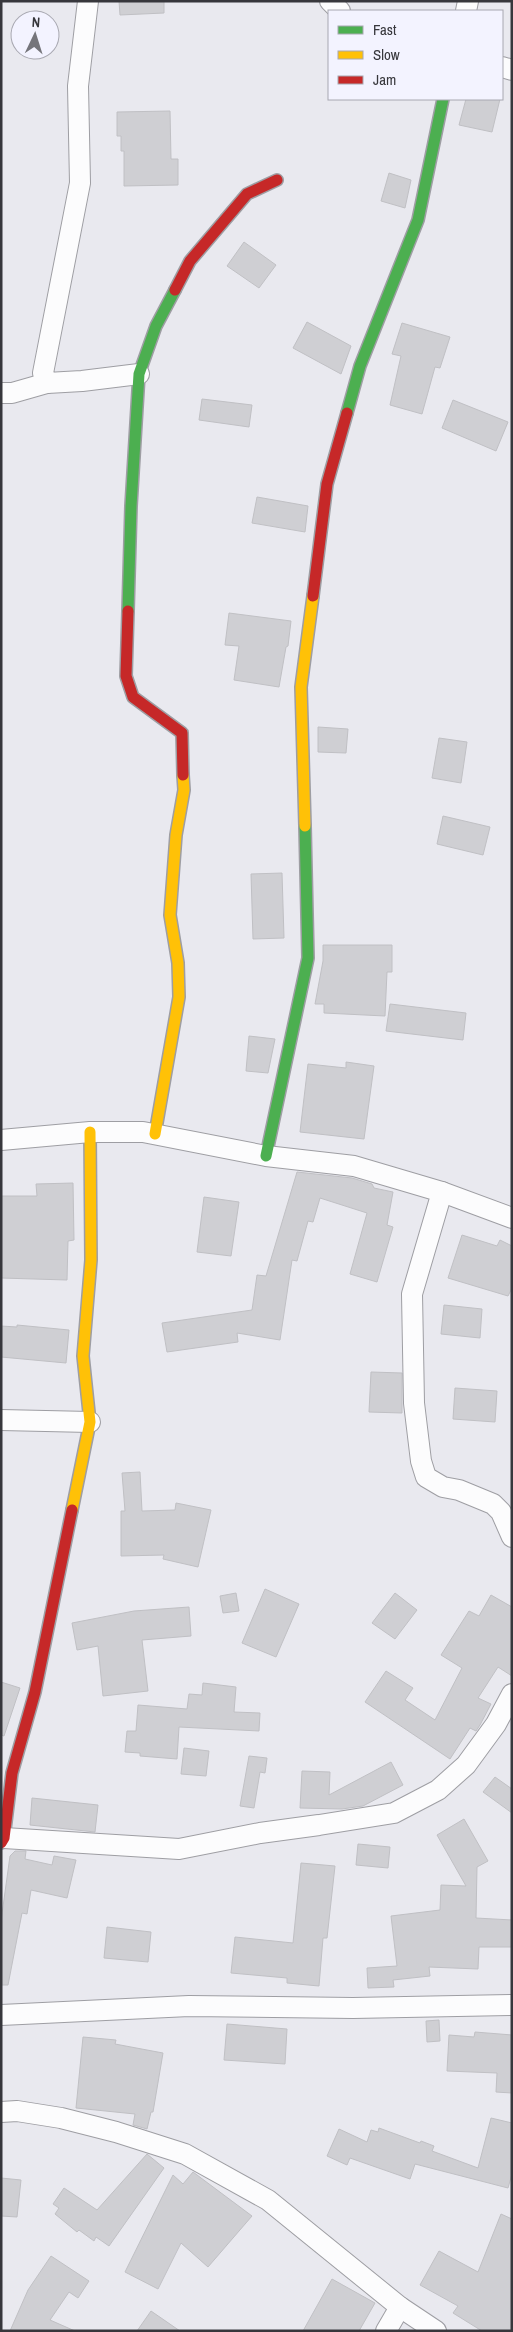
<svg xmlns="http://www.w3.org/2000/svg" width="513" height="2332" viewBox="0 0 513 2332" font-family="'Archivo Narrow',sans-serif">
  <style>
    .building { fill: #cfcfd3; stroke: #c0c0c4 }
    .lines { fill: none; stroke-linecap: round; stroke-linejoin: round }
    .street-casing { stroke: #9e9ea3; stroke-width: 22 }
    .fast-casing { stroke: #9e9ea3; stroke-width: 14 }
    .slow-casing { stroke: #9e9ea3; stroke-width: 14 }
    .jam-casing { stroke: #9e9ea3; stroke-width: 14 }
    .street { stroke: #fcfcfd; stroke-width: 20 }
    .fast { stroke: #4caf50; stroke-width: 11 }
    .slow { stroke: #ffc107; stroke-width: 11 }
    .jam { stroke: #c62828; stroke-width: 11 }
  </style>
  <rect width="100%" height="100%" fill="#e9e9ef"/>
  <!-- building -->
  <g class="building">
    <path d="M119,1H164V13L120,15Z"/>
    <path d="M466,99H500L492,132L459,125Z"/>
    <path d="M170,111L171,159H178V185L124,186V151H121V136H117V112Z"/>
    <path d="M389,173L411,180L405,208L381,201Z"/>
    <path d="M244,242L276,265L259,288L227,266Z"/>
    <path d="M307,322L351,346L341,374L293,348Z"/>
    <path d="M402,323L450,337L440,368L435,367L422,414L390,405L401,356L392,354Z"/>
    <path d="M202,399L252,405L249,427L199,420Z"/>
    <path d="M453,400L508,422L496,451L442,428Z"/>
    <path d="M257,497L308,506L305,532L252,523Z"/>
    <path d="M229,613L291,621L288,646L286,647L279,687L234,680L239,646L225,645Z"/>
    <path d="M318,727L348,729L346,753L318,752Z"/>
    <path d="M439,738L467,742L461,783L432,778Z"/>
    <path d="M443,816L490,827L483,855L437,844Z"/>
    <path d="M282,873L284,938L253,939L251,874Z"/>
    <path d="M323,945H392V972H387L385,1016L324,1013V1004H315L323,961Z"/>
    <path d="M390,1004L466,1013L463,1040L386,1031Z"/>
    <path d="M249,1036L275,1039L268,1073L246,1071Z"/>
    <path d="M346,1062L374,1066L364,1139L300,1132L308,1064L346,1068Z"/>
    <path d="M297,1172L352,1178L372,1184L374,1188L393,1192L387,1225L393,1227L377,1282L350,1274L367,1213L320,1198L313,1222L308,1221L297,1261L292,1260L280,1340L237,1333L238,1342L167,1352L162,1323L252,1310L257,1275L266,1276Z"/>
    <path d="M73,1183L74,1240L68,1241L67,1280L1,1278V1196H37L36,1184Z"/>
    <path d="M204,1197L239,1202L231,1256L197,1252Z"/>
    <path d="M462,1235L497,1246L500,1240L512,1246V1288L508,1296L448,1278Z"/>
    <path d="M444,1305L482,1309L480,1338L441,1334Z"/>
    <path d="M17,1325L69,1330L66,1363L1,1357V1326L17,1327Z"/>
    <path d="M371,1372L402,1373V1413L369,1412Z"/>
    <path d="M455,1388L497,1391L495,1422L453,1419Z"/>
    <path d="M140,1472L142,1511L175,1510L176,1503L211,1510L198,1567L163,1559L164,1555L121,1556V1511H125L122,1473Z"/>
    <path d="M265,1589L299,1604L276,1657L242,1643Z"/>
    <path d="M236,1593L239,1611L223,1613L220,1596Z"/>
    <path d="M395,1593L417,1610L395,1639L372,1623Z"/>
    <path d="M491,1595L512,1607V1676L498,1667L478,1698L491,1704L480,1725L476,1731L470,1728L450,1759L365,1702L386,1671L413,1688L405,1700L435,1720L462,1668L441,1655L469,1611L479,1616Z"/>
    <path d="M189,1607L191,1636L142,1640L148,1691L103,1696L98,1646L77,1650L72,1623L134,1611Z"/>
    <path d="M1,1682L20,1688L4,1736L1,1735Z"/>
    <path d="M203,1683L236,1687L234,1712L260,1713L259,1731L179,1727L177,1759L140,1756V1753L125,1752L127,1731H136L138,1705L187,1709L189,1694L202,1695Z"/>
    <path d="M184,1748L209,1751L206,1776L181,1774Z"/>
    <path d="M249,1756L267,1758L265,1773L260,1772L254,1808L240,1806Z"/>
    <path d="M391,1762L403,1785L363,1806L342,1809L300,1808L302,1771L330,1772L329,1795Z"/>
    <path d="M495,1777L512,1789V1813L483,1792Z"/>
    <path d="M32,1798L98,1805L95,1832L30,1825Z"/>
    <path d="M464,1819L488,1861L477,1867L476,1918L512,1920V1947H479L478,1969L429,1967L430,1976L393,1980L394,1987L368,1988L367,1968L397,1966L391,1916L440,1910L441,1885L466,1886L437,1835Z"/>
    <path d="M358,1844L390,1847L388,1868L356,1865Z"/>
    <path d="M15,1851H26L25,1859L52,1865L54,1856L76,1860L67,1898L31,1890L27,1914L22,1913L8,1985H1V1921L10,1856Z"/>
    <path d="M301,1863L335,1866L327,1938H323L319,1986L287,1983V1978L231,1973L235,1937L293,1943Z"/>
    <path d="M107,1927L151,1932L148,1962L104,1958Z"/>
    <path d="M439,2020L440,2041L427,2042L426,2021Z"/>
    <path d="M227,2024L287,2029L285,2064L224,2060Z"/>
    <path d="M475,2032L512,2035V2093L496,2092L497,2073L447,2071L449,2035L474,2037Z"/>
    <path d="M83,2037L116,2040L115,2044L163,2053L153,2112H151L147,2129L133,2125L135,2114L76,2108Z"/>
    <path d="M491,2118L512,2123V2174L508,2188L415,2164L410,2179L350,2158L347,2165L327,2156L339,2129L367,2142L371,2130L378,2132L379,2128L420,2143L421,2141L434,2146L432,2151L478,2168Z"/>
    <path d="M147,2154L164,2168L109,2246L96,2237L94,2241L79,2230L77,2232L55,2214L59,2208L53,2204L64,2188L97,2210Z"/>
    <path d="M193,2172L252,2216L208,2267L181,2243L158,2289L125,2272L173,2175L183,2184Z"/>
    <path d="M1,2178L21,2180L17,2217L1,2216Z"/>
    <path d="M501,2214L512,2219V2331H482L453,2313L458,2306L420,2285L439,2251L478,2272Z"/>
    <path d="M51,2256L89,2281L78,2298L69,2292L50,2320L75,2331H10L28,2290Z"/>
    <path d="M332,2279L375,2303L359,2331H303Z"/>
    <path d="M151,2311L180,2331H137Z"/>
  </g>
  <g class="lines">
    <defs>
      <g id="street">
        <path d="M88,1L78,86L80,183L43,373L47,383L82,381L139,374"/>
        <path d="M330,1L340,11"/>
        <path d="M466,11L468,1"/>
        <path d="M502,67L512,70"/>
        <path d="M1,393H12L47,383"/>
        <path d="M1,1140L90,1132H143L266,1156L354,1166L442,1192L512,1218"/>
        <path d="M442,1192L412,1294L414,1403L421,1461L426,1477L443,1487L459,1490L493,1504L501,1512L512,1537"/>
        <path d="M1,1420L90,1422"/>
        <path d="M4,1838L179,1849L260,1833L319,1825L394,1813L438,1790L466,1765L496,1724L512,1694"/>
        <path d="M1,2015L189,2006L353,2008L512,2005"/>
        <path d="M1,2112L17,2111L61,2118L116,2132L185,2154L268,2200L400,2307L436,2331"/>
        <path d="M386,2331L400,2307"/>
      </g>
      <g id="fast">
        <path d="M347,413L360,366L418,220L443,99"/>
        <path d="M128,611L131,506L139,374L156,326L175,290"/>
        <path d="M266,1156L308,958L305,826"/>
      </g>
      <g id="slow">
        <path d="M305,826L301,687L313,596"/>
        <path d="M155,1134L179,997L178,963L170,915L176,835L184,790L183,775"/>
        <path d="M72,1510L90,1422L83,1356L91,1260L90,1132"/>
      </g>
      <g id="jam">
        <path d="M175,290L190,261L247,194L277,180"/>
        <path d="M313,596L327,484L347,413"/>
        <path d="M128,611L126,676L133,697L182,733L183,775"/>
        <path d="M1,1843L4,1838L12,1773L35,1692L72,1510"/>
      </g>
    </defs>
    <!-- street casing -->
    <use href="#street" class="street-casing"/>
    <!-- fast casing -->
    <use href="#fast" class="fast-casing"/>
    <!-- slow casing -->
    <use href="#slow" class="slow-casing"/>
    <!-- jam casing -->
    <use href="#jam" class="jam-casing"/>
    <!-- street -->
    <use href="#street" class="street"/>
    <!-- fast -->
    <use href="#fast" class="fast"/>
    <!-- slow -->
    <use href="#slow" class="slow"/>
    <!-- jam -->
    <use href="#jam" class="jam"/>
  </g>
  <!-- border -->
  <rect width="513" height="2332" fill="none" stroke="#37373c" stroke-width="5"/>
  <!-- legend -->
  <rect x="328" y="10" width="175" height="90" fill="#f3f3ff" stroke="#a8a8b1"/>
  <rect x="338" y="26" width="25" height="8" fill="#4caf50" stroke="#a8a8b1"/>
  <text x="373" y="35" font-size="15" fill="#37373c">Fast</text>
  <rect x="338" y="51" width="25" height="8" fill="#ffc107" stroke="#a8a8b1"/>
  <text x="373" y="60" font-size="15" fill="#37373c">Slow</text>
  <rect x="338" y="76" width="25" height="8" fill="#c62828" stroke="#a8a8b1"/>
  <text x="373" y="85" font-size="15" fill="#37373c">Jam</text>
  <!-- north arrow -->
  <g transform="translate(35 35) rotate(4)"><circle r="24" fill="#f3f3ff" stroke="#a8a8b1"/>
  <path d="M0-4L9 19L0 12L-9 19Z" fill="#75757b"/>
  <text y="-8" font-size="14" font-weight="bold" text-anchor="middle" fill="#37373c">N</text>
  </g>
</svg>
